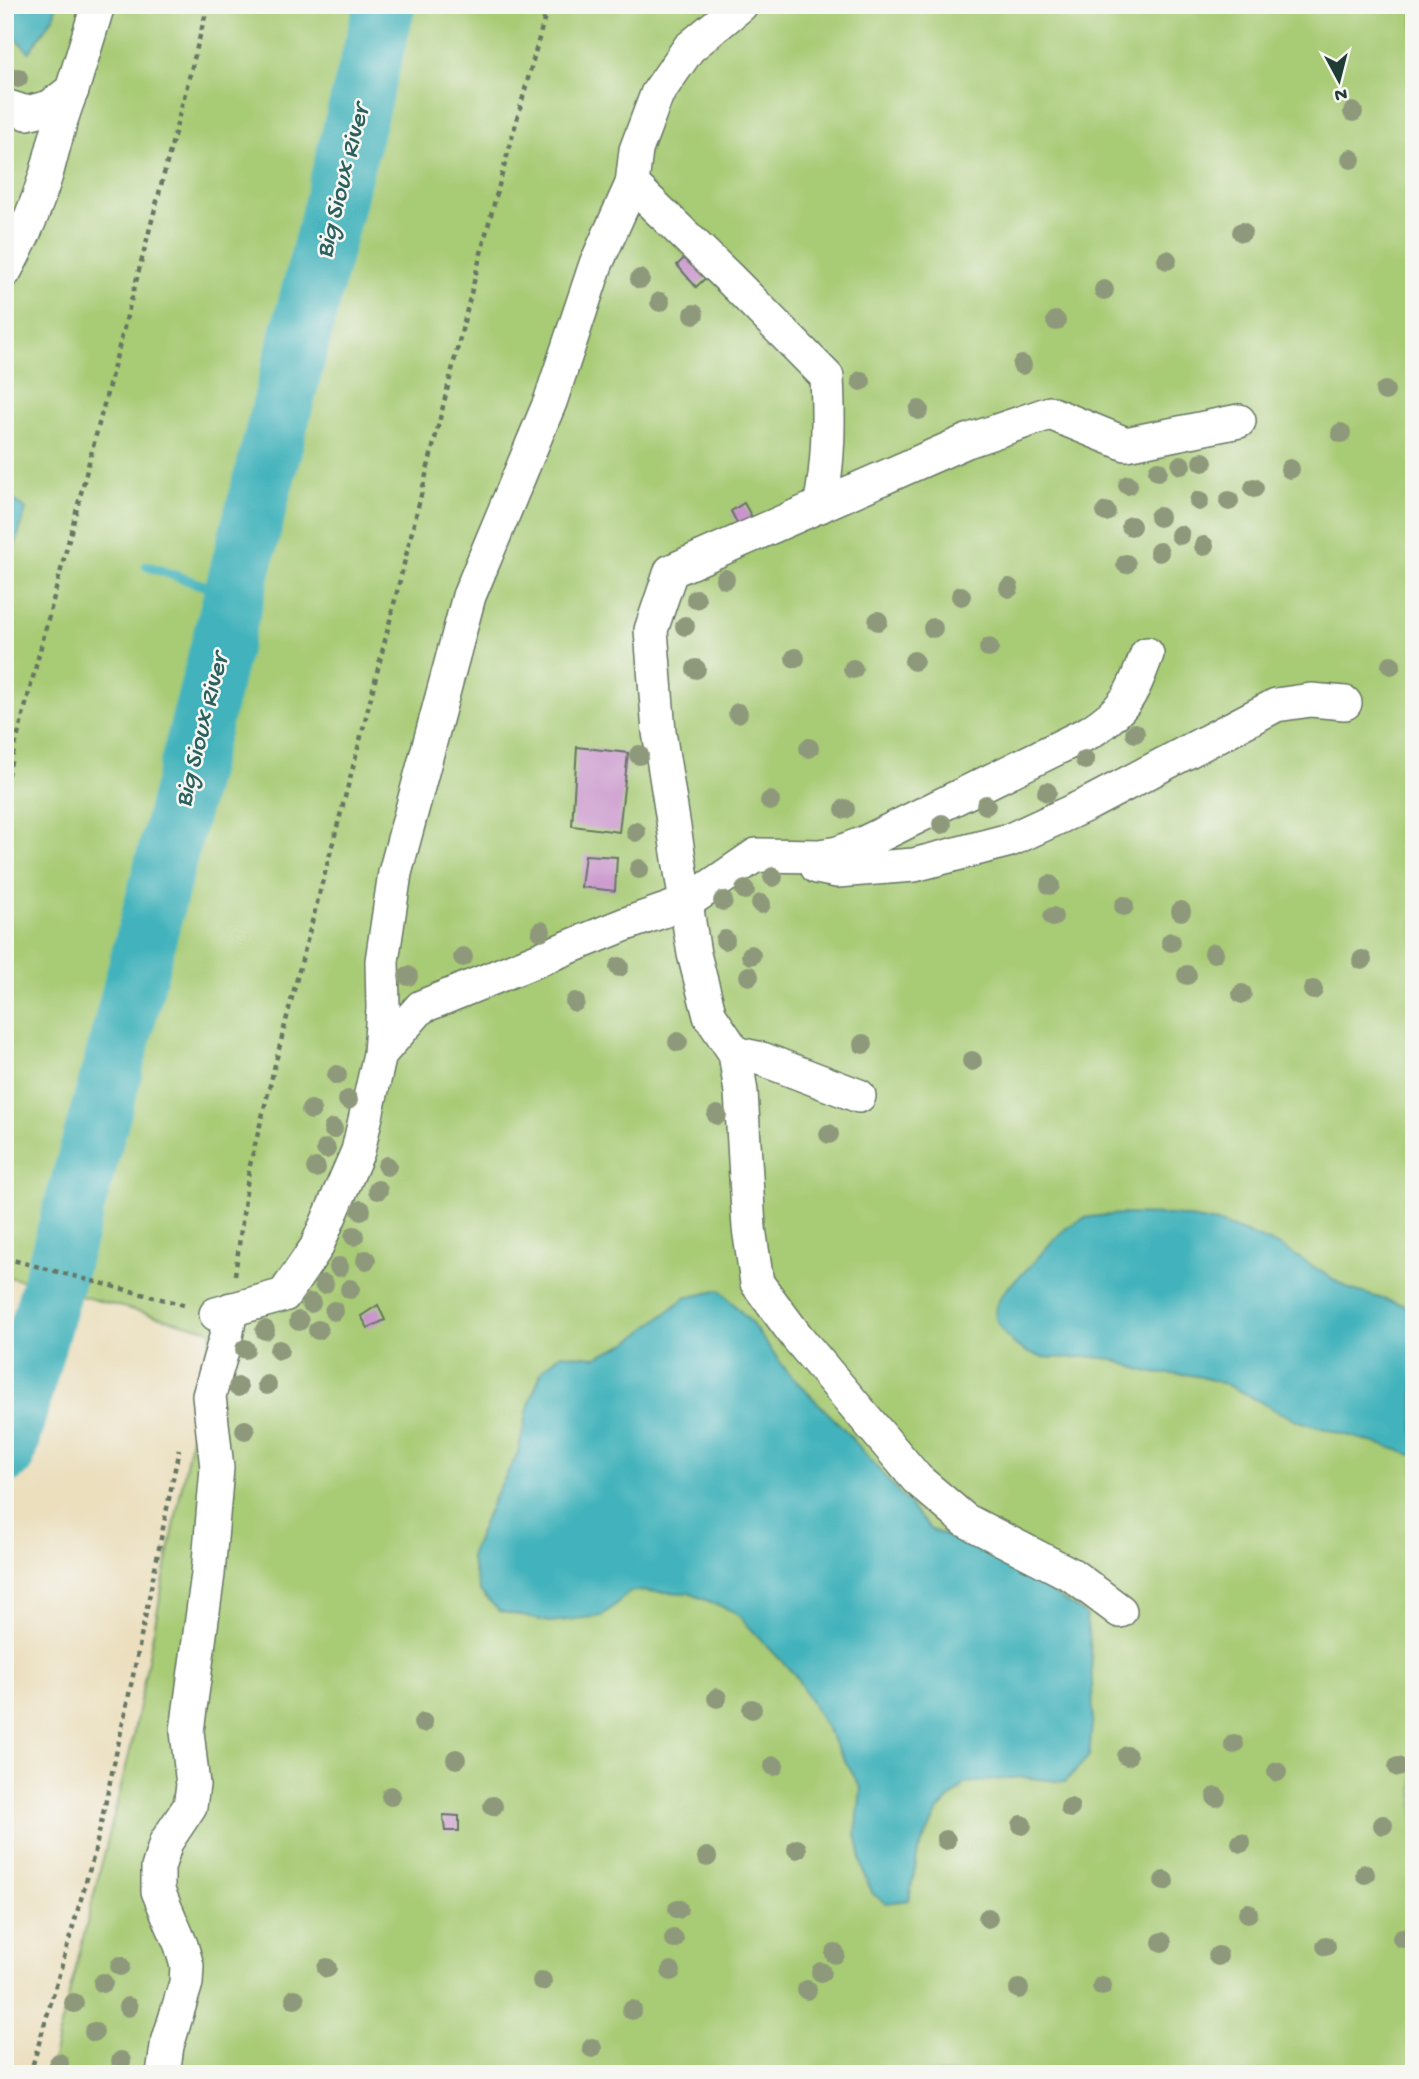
<svg xmlns="http://www.w3.org/2000/svg" width="1419" height="2079" viewBox="0 0 1419 2079" font-family="'Gochi Hand',sans-serif">
  <style>
    .green { fill: #a8cb75; stroke: #648454; stroke-width: 2 }
    .water { fill: #43b3bc; stroke: #317878; stroke-width: 2 }
    .lines { fill: none; stroke-linecap: round; stroke-linejoin: round }
    .stream { stroke: #43b3bc; stroke-width: 10 }
    .river { stroke: #43b3bc; stroke-width: 61 }
    .building { fill: #c995cc }
    .minor-casing { stroke: #667664; stroke-width: 36 }
    .path { stroke: #667664; stroke-width: 4.5; stroke-dasharray: 5 5; stroke-linecap: butt }
    .minor { stroke: #fff; stroke-width: 33 }
    .tree { fill: #8e997b }
    .labels { text-anchor: middle; stroke-width: 5; stroke-linejoin: round; paint-order: stroke }
    .water-label { font-size: 26px; font-style: italic; fill: #2a605d; stroke: #f6f6f2 }
  </style>
  <rect width="100%" height="100%" fill="#f6f6f2"/>
  <filter id="ink" filterUnits="userSpaceOnUse"><feTurbulence type="fractalNoise" baseFrequency=".0143" numOctaves="2"/><feDisplacementMap in="SourceGraphic" scale="14" xChannelSelector="R" yChannelSelector="G"/><feConvolveMatrix kernelMatrix="1 2 1 2 8 2 1 2 1" color-interpolation-filters="sRGB"/></filter>
  <filter id="wash" filterUnits="userSpaceOnUse"><feTurbulence type="fractalNoise" baseFrequency=".00686" numOctaves="4" result="noise"/><feDisplacementMap in="SourceGraphic" scale="28" xChannelSelector="R" yChannelSelector="G"/><feGaussianBlur stdDeviation="1.57" result="paint"/><feColorMatrix in="noise" values="0 0 0 0 0 0 0 0 0 0 0 0 0 0 0 0 0 1.4 0 .05"/><feComposite in="paint" operator="in"/></filter>
  <g filter="url(#wash)">
    <rect width="100%" height="100%" fill="#ebdfbe"/>
    <!-- green -->
    <path class="green" d="M5,5H1414V2074H49L131,1747L212,1331L5,1276Z"/>
    <!-- water -->
    <g class="water">
      <path d="M5,5H56L54,16L29,52L5,27Z"/>
      <path d="M5,494L26,509L13,553L5,554Z"/>
      <path d="M1122,1214L1174,1215L1223,1224L1280,1246L1349,1289L1414,1308V1456C1376,1441 1335,1434 1297,1420C1271,1411 1248,1392 1221,1383C1211,1380 1201,1376 1191,1375C1178,1373 1166,1375 1154,1373C1139,1370 1127,1364 1113,1360C1077,1349 1041,1373 1008,1338C981,1310 1002,1293 1023,1273C1043,1255 1059,1226 1086,1218C1097,1215 1111,1215 1122,1214Z"/>
      <path d="M720,1290L748,1319L789,1374L842,1427L930,1529L1000,1559L1085,1614L1091,1649L1093,1715L1089,1756L1065,1782L1022,1777L966,1783L938,1811L918,1852L909,1900L886,1903L873,1894L864,1874L856,1834L861,1788L795,1675L735,1612L689,1593L631,1591L602,1616L550,1622L499,1611L479,1590L470,1556L493,1500L518,1453L529,1405L542,1370L561,1354L596,1357L629,1342L685,1298Z"/>
    </g>
    <g class="lines">
      <!-- stream -->
      <path class="stream" d="M147,566L234,596"/>
      <!-- river -->
      <path class="river" d="M5,1453L110,1079L385,5"/>
    </g>
    <g id="blocks">
      <!-- building -->
      <g class="building">
        <path d="M694,249L712,272L696,287L677,265Z"/>
        <path d="M744,503L753,519L738,525L731,511Z"/>
        <path d="M577,747L628,753L619,832L572,826Z"/>
        <path d="M585,855L617,857L615,891L581,887Z"/>
        <path d="M378,1305L385,1320L368,1328L361,1316Z"/>
        <path d="M443,1815L459,1816V1831H445Z"/>
      </g>
    </g>
  </g>
  <g filter="url(#ink)">
    <use href="#blocks" fill-opacity="0" stroke="#667664" stroke-width="2"/>
    <g class="lines">
      <defs>
        <g id="minor">
          <path d="M741,5L689,48L657,94L636,150L632,184L731,280L827,377C829,421 829,463 820,506"/>
          <path d="M5,106L27,113L50,107L72,90L98,5"/>
          <path d="M5,271C22,240 36,209 46,175C54,146 60,117 72,90"/>
          <path d="M817,867L837,871L914,865L1010,840L1090,803L1276,705L1311,700L1345,703"/>
          <path d="M735,1053L762,1059L859,1096"/>
          <path d="M380,1054L383,1008L382,961L395,873L469,596L550,402L596,264L632,184"/>
          <path d="M216,1314L284,1295L316,1248L358,1151L380,1054L421,1007L626,924L686,903L756,855L819,856L838,853L864,843L1090,732C1127,708 1132,694 1147,654"/>
          <path d="M1120,1611L1072,1575L965,1520L917,1479L797,1337L757,1283L749,1228L741,1092L735,1053L710,1016L694,954L659,732L651,630L671,571L967,441L1050,413L1126,444L1239,421"/>
          <path d="M163,2074L167,2046L186,1983L187,1966L181,1945L158,1891V1868L166,1842L190,1806L193,1785L187,1731L208,1574L217,1468L209,1396L226,1337L231,1309"/>
        </g>
      </defs>
      <!-- minor casing -->
      <use href="#minor" class="minor-casing"/>
      <!-- path -->
      <g class="path">
        <path d="M5,785L208,5"/>
        <path d="M5,1258L184,1305"/>
        <path d="M235,1275L249,1169L290,1005L363,729L485,237L548,5"/>
        <path d="M30,2074L95,1851L136,1662L179,1449"/>
      </g>
      <!-- minor -->
      <use href="#minor" class="minor"/>
    </g>
    <!-- trees -->
    <g class="tree">
      <circle cx="18" cy="78" r="10"/>
      <circle cx="1353" cy="112" r="10"/>
      <circle cx="1351" cy="159" r="10"/>
      <circle cx="1242" cy="232" r="10"/>
      <circle cx="1167" cy="260" r="10"/>
      <circle cx="640" cy="279" r="10"/>
      <circle cx="1104" cy="290" r="10"/>
      <circle cx="660" cy="302" r="10"/>
      <circle cx="694" cy="314" r="10"/>
      <circle cx="1056" cy="321" r="10"/>
      <circle cx="1022" cy="365" r="10"/>
      <circle cx="861" cy="381" r="10"/>
      <circle cx="1385" cy="391" r="10"/>
      <circle cx="919" cy="410" r="10"/>
      <circle cx="1341" cy="433" r="10"/>
      <circle cx="1203" cy="462" r="10"/>
      <circle cx="1181" cy="465" r="10"/>
      <circle cx="1290" cy="469" r="10"/>
      <circle cx="1158" cy="471" r="10"/>
      <circle cx="1128" cy="485" r="10"/>
      <circle cx="1254" cy="488" r="10"/>
      <circle cx="1199" cy="501" r="10"/>
      <circle cx="1229" cy="501" r="10"/>
      <circle cx="1106" cy="512" r="10"/>
      <circle cx="1159" cy="517" r="10"/>
      <circle cx="1131" cy="526" r="10"/>
      <circle cx="1180" cy="535" r="10"/>
      <circle cx="1204" cy="546" r="10"/>
      <circle cx="1159" cy="552" r="10"/>
      <circle cx="1126" cy="564" r="10"/>
      <circle cx="725" cy="579" r="10"/>
      <circle cx="1009" cy="588" r="10"/>
      <circle cx="961" cy="596" r="10"/>
      <circle cx="696" cy="599" r="10"/>
      <circle cx="878" cy="621" r="10"/>
      <circle cx="685" cy="626" r="10"/>
      <circle cx="933" cy="628" r="10"/>
      <circle cx="989" cy="648" r="10"/>
      <circle cx="795" cy="658" r="10"/>
      <circle cx="914" cy="661" r="10"/>
      <circle cx="1391" cy="665" r="10"/>
      <circle cx="696" cy="669" r="10"/>
      <circle cx="853" cy="669" r="10"/>
      <circle cx="738" cy="713" r="10"/>
      <circle cx="1135" cy="733" r="10"/>
      <circle cx="809" cy="748" r="10"/>
      <circle cx="639" cy="755" r="10"/>
      <circle cx="1085" cy="760" r="10"/>
      <circle cx="1047" cy="792" r="10"/>
      <circle cx="770" cy="801" r="10"/>
      <circle cx="986" cy="805" r="10"/>
      <circle cx="845" cy="809" r="10"/>
      <circle cx="942" cy="824" r="10"/>
      <circle cx="636" cy="832" r="10"/>
      <circle cx="639" cy="869" r="10"/>
      <circle cx="773" cy="877" r="10"/>
      <circle cx="1050" cy="885" r="10"/>
      <circle cx="745" cy="890" r="10"/>
      <circle cx="723" cy="901" r="10"/>
      <circle cx="761" cy="904" r="10"/>
      <circle cx="1124" cy="906" r="10"/>
      <circle cx="1181" cy="911" r="10"/>
      <circle cx="1053" cy="917" r="10"/>
      <circle cx="541" cy="931" r="10"/>
      <circle cx="725" cy="940" r="10"/>
      <circle cx="1171" cy="942" r="10"/>
      <circle cx="1214" cy="953" r="10"/>
      <circle cx="751" cy="955" r="10"/>
      <circle cx="463" cy="957" r="10"/>
      <circle cx="1362" cy="960" r="10"/>
      <circle cx="619" cy="967" r="10"/>
      <circle cx="1187" cy="975" r="10"/>
      <circle cx="408" cy="976" r="10"/>
      <circle cx="749" cy="976" r="10"/>
      <circle cx="1313" cy="990" r="10"/>
      <circle cx="1242" cy="994" r="10"/>
      <circle cx="575" cy="1002" r="10"/>
      <circle cx="678" cy="1042" r="10"/>
      <circle cx="863" cy="1044" r="10"/>
      <circle cx="972" cy="1061" r="10"/>
      <circle cx="337" cy="1075" r="10"/>
      <circle cx="348" cy="1100" r="10"/>
      <circle cx="311" cy="1110" r="10"/>
      <circle cx="717" cy="1115" r="10"/>
      <circle cx="333" cy="1129" r="10"/>
      <circle cx="829" cy="1134" r="10"/>
      <circle cx="326" cy="1149" r="10"/>
      <circle cx="387" cy="1166" r="10"/>
      <circle cx="316" cy="1168" r="10"/>
      <circle cx="378" cy="1190" r="10"/>
      <circle cx="361" cy="1210" r="10"/>
      <circle cx="354" cy="1236" r="10"/>
      <circle cx="366" cy="1260" r="10"/>
      <circle cx="339" cy="1267" r="10"/>
      <circle cx="324" cy="1284" r="10"/>
      <circle cx="350" cy="1289" r="10"/>
      <circle cx="311" cy="1303" r="10"/>
      <circle cx="334" cy="1311" r="10"/>
      <circle cx="299" cy="1321" r="10"/>
      <circle cx="265" cy="1330" r="10"/>
      <circle cx="318" cy="1330" r="10"/>
      <circle cx="245" cy="1349" r="10"/>
      <circle cx="279" cy="1350" r="10"/>
      <circle cx="267" cy="1385" r="10"/>
      <circle cx="238" cy="1387" r="10"/>
      <circle cx="245" cy="1430" r="10"/>
      <circle cx="717" cy="1698" r="10"/>
      <circle cx="752" cy="1709" r="10"/>
      <circle cx="423" cy="1723" r="10"/>
      <circle cx="1234" cy="1744" r="10"/>
      <circle cx="1127" cy="1756" r="10"/>
      <circle cx="456" cy="1759" r="10"/>
      <circle cx="774" cy="1766" r="10"/>
      <circle cx="1398" cy="1767" r="10"/>
      <circle cx="1277" cy="1772" r="10"/>
      <circle cx="391" cy="1796" r="10"/>
      <circle cx="1216" cy="1797" r="10"/>
      <circle cx="493" cy="1806" r="10"/>
      <circle cx="1070" cy="1808" r="10"/>
      <circle cx="1022" cy="1825" r="10"/>
      <circle cx="1383" cy="1825" r="10"/>
      <circle cx="946" cy="1840" r="10"/>
      <circle cx="1241" cy="1843" r="10"/>
      <circle cx="797" cy="1849" r="10"/>
      <circle cx="707" cy="1857" r="10"/>
      <circle cx="1365" cy="1874" r="10"/>
      <circle cx="1164" cy="1881" r="10"/>
      <circle cx="678" cy="1909" r="10"/>
      <circle cx="1248" cy="1913" r="10"/>
      <circle cx="988" cy="1918" r="10"/>
      <circle cx="1402" cy="1938" r="10"/>
      <circle cx="674" cy="1939" r="10"/>
      <circle cx="1162" cy="1942" r="10"/>
      <circle cx="1326" cy="1946" r="10"/>
      <circle cx="835" cy="1954" r="10"/>
      <circle cx="1218" cy="1956" r="10"/>
      <circle cx="120" cy="1966" r="10"/>
      <circle cx="327" cy="1968" r="10"/>
      <circle cx="671" cy="1971" r="10"/>
      <circle cx="821" cy="1972" r="10"/>
      <circle cx="542" cy="1981" r="10"/>
      <circle cx="103" cy="1983" r="10"/>
      <circle cx="1102" cy="1986" r="10"/>
      <circle cx="1019" cy="1989" r="10"/>
      <circle cx="807" cy="1990" r="10"/>
      <circle cx="295" cy="1999" r="10"/>
      <circle cx="74" cy="2003" r="10"/>
      <circle cx="128" cy="2007" r="10"/>
      <circle cx="632" cy="2010" r="10"/>
      <circle cx="94" cy="2032" r="10"/>
      <circle cx="592" cy="2048" r="10"/>
      <circle cx="121" cy="2061" r="10"/>
      <circle cx="59" cy="2063" r="10"/>
    </g>
  </g>
  <g class="labels">
    <!-- water labels -->
    <g class="water-label">
      <text transform="translate(340 181) rotate(-76)" y="9">Big Sioux River</text>
      <text transform="translate(199 730) rotate(-76)" y="9">Big Sioux River</text>
    </g>
  </g>
  <!-- margin -->
  <rect width="1419" height="2079" fill="none" stroke="#f6f6f2" stroke-width="28"/>
  <!-- north arrow -->
  <g transform="translate(1339 80) rotate(173)" stroke="#f6f6f2" stroke-width="5" paint-order="stroke">
  <path d="M0-5L12 26L0 18L-12 26Z" fill="#1f3d34"/>
  <text y="-10" font-size="19" font-weight="bold" text-anchor="middle" fill="#1f3d34">N</text>
  </g>
</svg>
